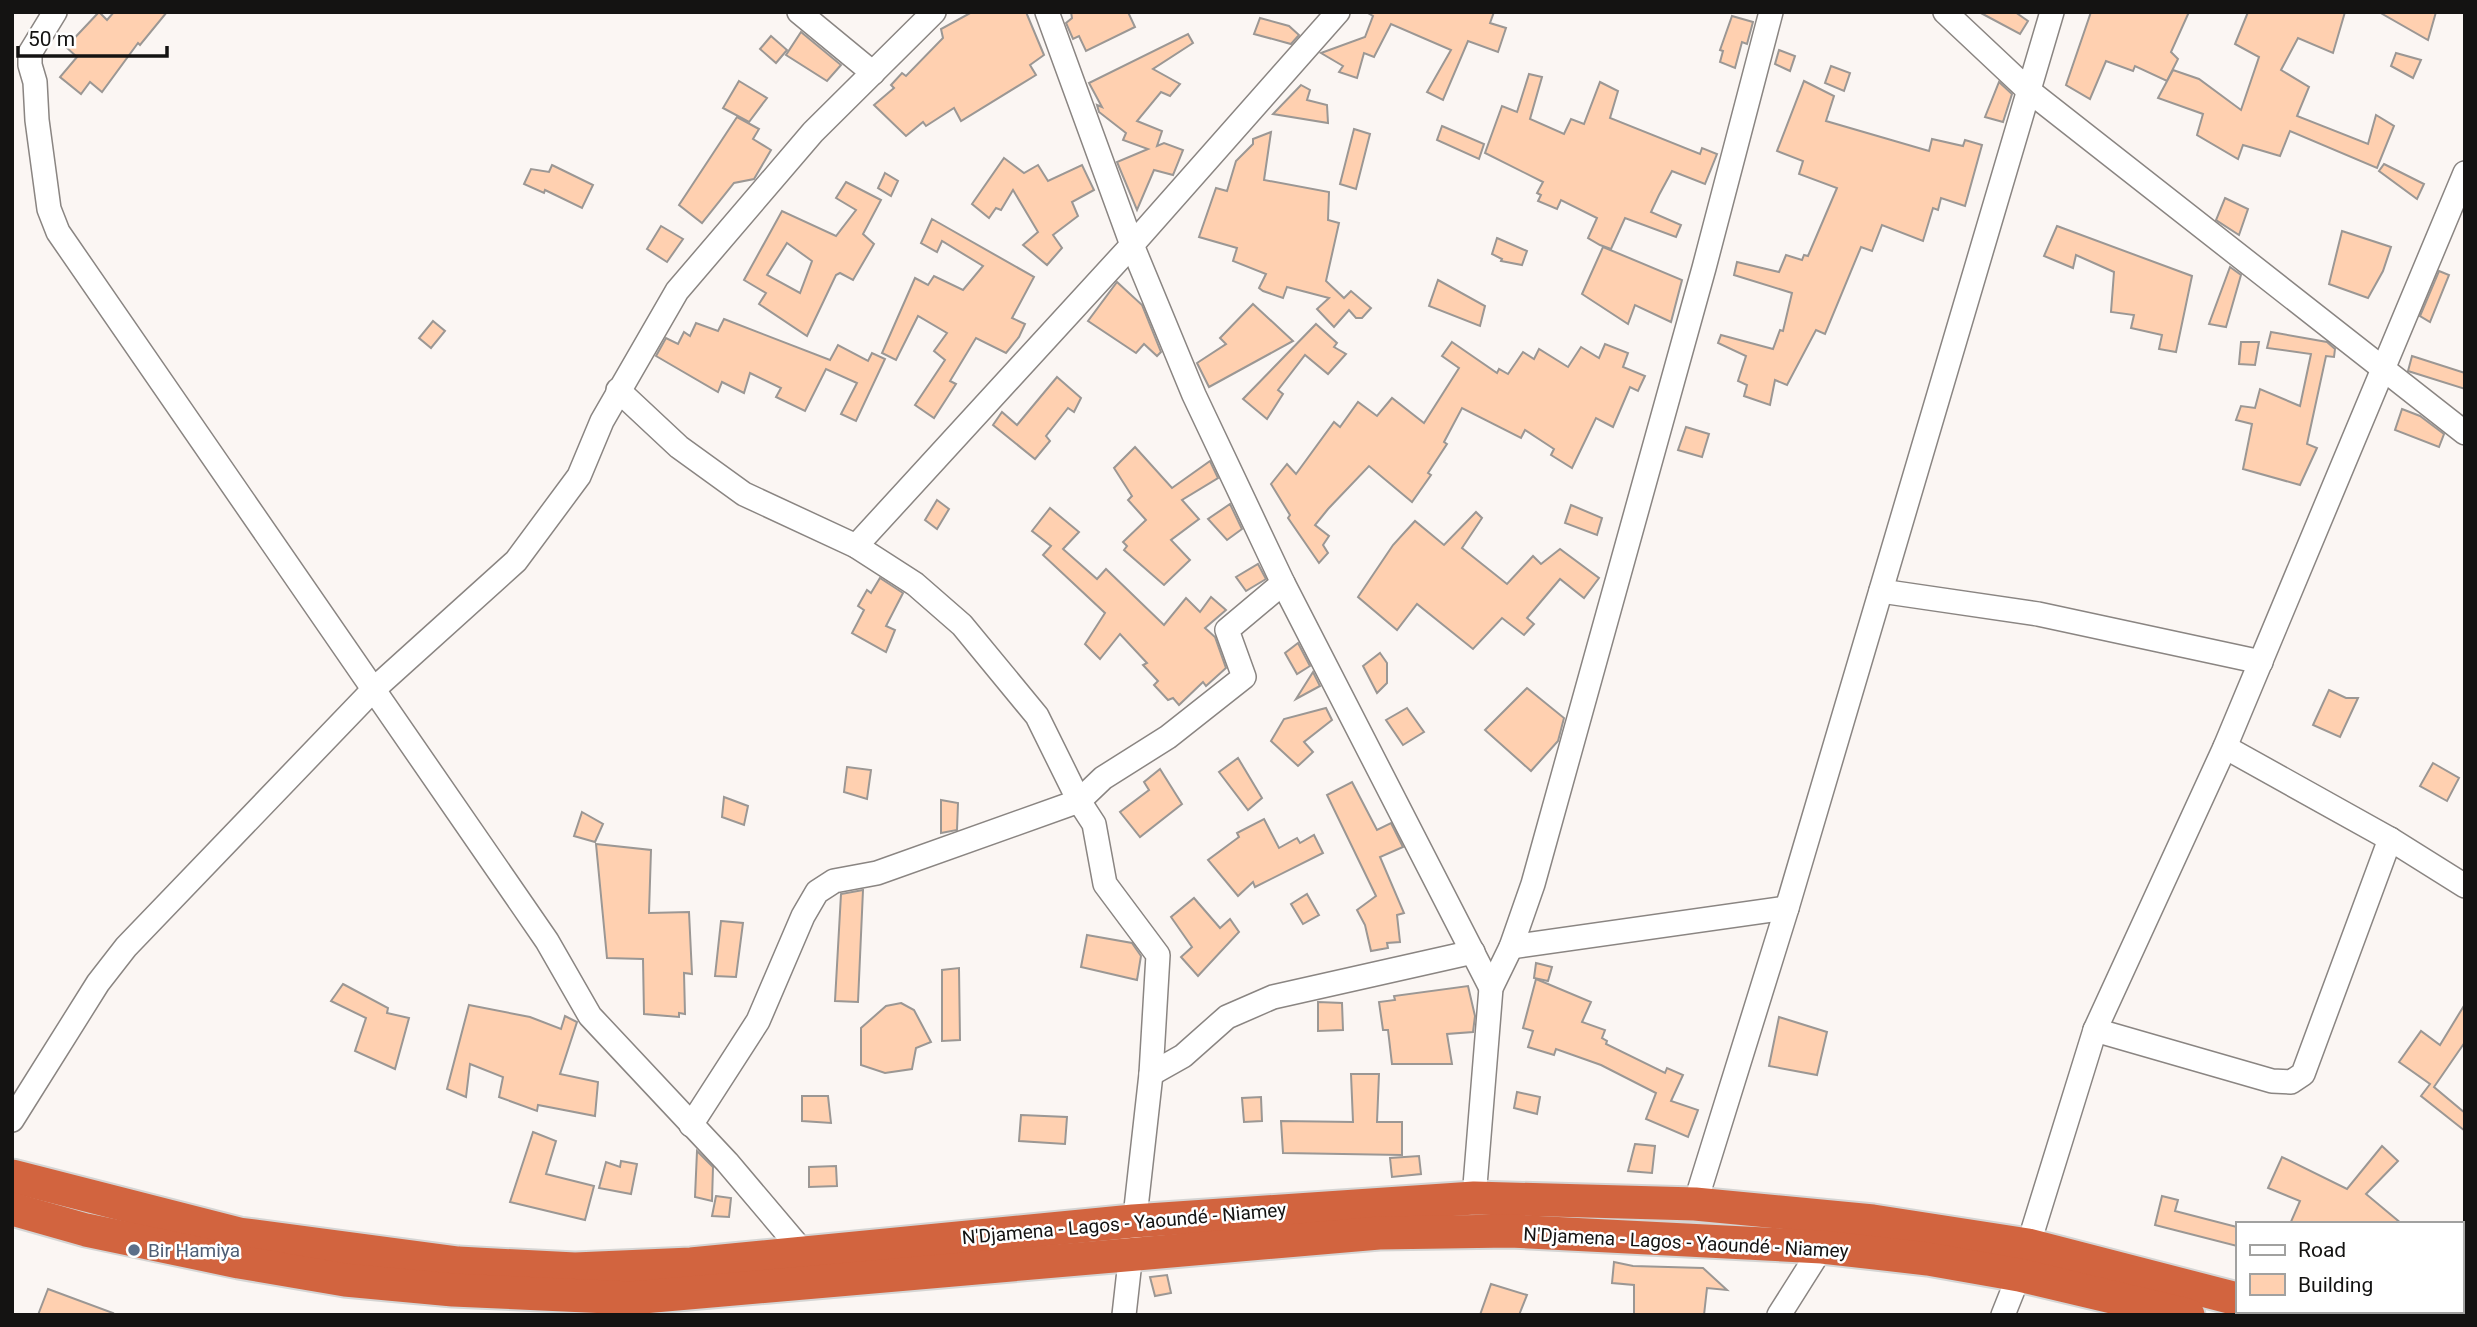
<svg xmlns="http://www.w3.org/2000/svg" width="2477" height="1327" viewBox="0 0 2477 1327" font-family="Roboto,sans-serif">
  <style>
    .building { fill: #ffd0b0; stroke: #9b9794; stroke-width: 2; fill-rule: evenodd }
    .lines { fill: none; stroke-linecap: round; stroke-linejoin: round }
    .minor-casing { stroke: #8a8582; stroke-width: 26 }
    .highway-casing { stroke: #d5d5d4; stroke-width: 37 }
    .minor { stroke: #fff; stroke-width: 23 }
    .highway { stroke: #d2643f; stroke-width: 33 }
    .service-dot { fill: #5c6f8a; stroke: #fff; stroke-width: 2.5 }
    .labels { text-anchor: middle; stroke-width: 5; stroke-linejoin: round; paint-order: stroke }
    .street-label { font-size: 19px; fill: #141312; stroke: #fff }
    .service-label { font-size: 19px; fill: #4e5e75; stroke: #fff; text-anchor: start }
  </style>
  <rect width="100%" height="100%" fill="#fbf6f3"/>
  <!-- building -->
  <g class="building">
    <path d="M99,12L107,20L114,12H167L140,45L138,43L102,92L90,82L81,94L60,77L77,57L66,47Z"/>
    <path d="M972,12H1026L1044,55L1030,65L1036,75L961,121L954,108L926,126L923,122L906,136L874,105L894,88L891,85L902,73L906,76L943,38L941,29Z"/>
    <path d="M1071,12H1128L1135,27L1086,51L1079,36L1073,39L1066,23L1072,18Z"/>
    <path d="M1366,12H1494L1490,23L1506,28L1498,52L1468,41L1443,100L1427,92L1451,50L1391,24L1374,57L1364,53L1357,78L1339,72L1343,66L1321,53L1365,37L1373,16Z"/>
    <path d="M1979,12H2015L2028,21L2020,34Z"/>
    <path d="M2091,12H2189L2171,52L2178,59L2167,81L2135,66L2133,71L2106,61L2090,99L2066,85Z"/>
    <path d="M2248,12H2345L2333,53L2298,38L2281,70L2309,87L2297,116L2368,144L2376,115L2394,126L2377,168L2290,131L2280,156L2243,145L2238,159L2197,135L2203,114L2158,98L2173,70L2199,79L2241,110L2259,57L2235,44Z"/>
    <path d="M2379,12H2436L2428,40Z"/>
    <path d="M1732,16L1753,22L1747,44L1742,42L1735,68L1720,62L1723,51L1720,50Z"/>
    <path d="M1260,18L1289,26L1299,35L1291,44L1254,34Z"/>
    <path d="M801,32L841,65L827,81L786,55Z"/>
    <path d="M1188,34L1193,43L1153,69L1180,84L1170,96L1161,92L1137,121L1162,131L1157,146L1164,143L1183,150L1173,175L1154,170L1137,210L1117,162L1148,149L1123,140L1126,133L1099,112L1097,105L1102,107L1089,83Z"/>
    <path d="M771,36L787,50L776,63L760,49Z"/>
    <path d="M1779,50L1795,56L1790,71L1775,64Z"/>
    <path d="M2396,53L2421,60L2413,78L2391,66Z"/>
    <path d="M1831,66L1850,73L1844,91L1825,83Z"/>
    <path d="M1529,74L1542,77L1530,119L1564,134L1571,119L1584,124L1600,82L1618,91L1610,118L1700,154L1702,148L1717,154L1705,184L1672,171L1659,195L1651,212L1681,225L1676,237L1625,218L1611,249L1600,245L1588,238L1597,218L1561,200L1557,209L1538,201L1541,195L1537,193L1543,182L1485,153L1502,106L1517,112Z"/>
    <path d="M739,81L767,98L749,122L723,108Z"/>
    <path d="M1804,81L1834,96L1826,121L1929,151L1932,139L1963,146L1965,140L1982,145L1965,206L1941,198L1938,210L1933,208L1923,241L1882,225L1872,251L1861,247L1825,334L1816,330L1787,385L1775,380L1770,405L1744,396L1747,385L1738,381L1746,356L1718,343L1721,335L1773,349L1780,330L1783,331L1792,293L1734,275L1737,262L1779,272L1786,255L1802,260L1804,255L1808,256L1837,188L1799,174L1803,161L1777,151Z"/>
    <path d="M1999,82L2012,94L2003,122L1985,117Z"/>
    <path d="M1301,85L1310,90L1307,100L1327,105L1328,123L1273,114Z"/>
    <path d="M737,117L759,129L753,139L771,150L754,179L734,183L702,223L679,205Z"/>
    <path d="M1442,126L1484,144L1479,159L1437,140Z"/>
    <path d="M1354,129L1370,134L1356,189L1340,184Z"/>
    <path d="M1271,132L1264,180L1329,192L1328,220L1339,223L1326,281L1344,298L1351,291L1371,308L1362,318H1356L1349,310L1334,327L1317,309L1329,298L1287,287L1283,298L1263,291L1259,288L1266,274L1233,261L1237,248L1199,237L1216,188L1227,191L1236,161L1253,144V139Z"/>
    <path d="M1004,158L1024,173L1038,165L1048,181L1082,165L1094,190L1072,202L1078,216L1053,235L1062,248L1047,265L1023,245L1038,232L1013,190L1001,210L996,208L989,218L972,204Z"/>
    <path d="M2384,164L2424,184L2417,199L2379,171Z"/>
    <path d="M552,165L593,185L582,208L545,190L544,193L524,184L531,169L549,172Z"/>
    <path d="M885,173L898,181L891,196L878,188Z"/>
    <path d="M846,182L881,200L863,234L874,244L853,280L840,273L836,275L807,336L759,304L766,293L744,280L782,211L836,236L856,210L836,198ZM787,243L812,261L800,293L767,275Z"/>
    <path d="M2225,198L2248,209L2239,235L2216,220Z"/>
    <path d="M932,219L1034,277L1012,318L1025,324L1019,337L1006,353L976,338L950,381L956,384L934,418L915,405L945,360L934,351L947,333L918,316L896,360L882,353L915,278L928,285L934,276L963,290L983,266L942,241L937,252L921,243Z"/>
    <path d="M661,226L683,239L667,262L647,249Z"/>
    <path d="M2057,226L2192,276L2176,352L2159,349L2162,335L2131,328L2134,315L2111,312L2114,272L2076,255L2073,268L2044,256Z"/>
    <path d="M2342,231L2391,247L2383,271L2368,298L2329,284Z"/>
    <path d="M1497,238L1527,251L1522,265L1501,261L1502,259L1492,254Z"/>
    <path d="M1603,247L1682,280L1671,322L1635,305L1628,324L1582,294Z"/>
    <path d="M2230,267L2241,275L2226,327L2209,324Z"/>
    <path d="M2439,271L2449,275L2430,322L2420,316Z"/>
    <path d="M1438,280L1485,306L1480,326L1429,306Z"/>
    <path d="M1117,282L1142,305L1161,352L1157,356L1144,344L1136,353L1088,321Z"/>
    <path d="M1253,304L1293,341L1209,387L1197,363L1226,344L1220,338Z"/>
    <path d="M724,319L830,360L838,345L868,361L872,353L885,359L856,421L841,414L857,383L826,369L805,411L776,397L781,388L750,373L744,393L722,382L718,392L656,356L666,338L678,344L684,332L690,336L696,323L718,331Z"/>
    <path d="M433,321L445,331L431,348L419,338Z"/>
    <path d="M1316,324L1337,343L1334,347L1346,354L1328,374L1305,355L1278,390L1283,394L1267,419L1243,399Z"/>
    <path d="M2271,332L2327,342L2335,349L2334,357L2326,356L2307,444L2317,448L2300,485L2243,469L2252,424L2236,420L2241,406L2255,408L2260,389L2300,406L2311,354L2267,348Z"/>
    <path d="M1452,342L1497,373L1499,369L1508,374L1523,352L1534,359L1539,349L1568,367L1581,347L1599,358L1605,344L1628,353L1623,367L1645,376L1638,391L1630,387L1613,427L1596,418L1572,468L1551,455L1554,449L1525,430L1521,438L1462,408L1444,442L1447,444L1428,473L1431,475L1412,502L1369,466L1328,509L1315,525L1329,536L1323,545L1328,553L1319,563L1288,518L1290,515L1271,484L1287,464L1296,474L1334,422L1340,427L1358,402L1377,416L1392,398L1424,423L1459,368L1442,356Z"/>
    <path d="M2241,342H2259L2255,365L2239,364Z"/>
    <path d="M2412,356L2465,373V389L2408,371Z"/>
    <path d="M1057,377L1081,398L1074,412L1068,408L1046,436L1050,441L1035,459L993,425L1002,412L1017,425Z"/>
    <path d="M2402,409L2420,416L2444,434L2439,447L2395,430Z"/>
    <path d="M1686,427L1709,434L1702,457L1678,450Z"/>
    <path d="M1135,447L1172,488L1210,461L1218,478L1182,500L1199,519L1171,540L1190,560L1164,585L1124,550L1127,546L1123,542L1146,520L1128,500L1132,496L1114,468Z"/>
    <path d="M937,500L949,509L937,529L925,520Z"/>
    <path d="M1230,504L1242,529L1227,540L1208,519Z"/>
    <path d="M1571,505L1602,518L1597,535L1565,523Z"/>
    <path d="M1050,508L1079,532L1063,549L1097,579L1106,569L1164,625L1186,598L1200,612L1211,597L1226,610L1205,628L1215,637L1226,668L1206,686L1203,682L1179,705L1173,698L1168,700L1154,685L1158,681L1143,665L1147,663L1120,634L1100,659L1085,644L1105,613L1043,555L1051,546L1032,531Z"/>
    <path d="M1476,512L1482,518L1462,548L1507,584L1533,556L1541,564L1560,549L1599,578L1584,598L1560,579L1527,618L1534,624L1524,635L1502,618L1473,649L1417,604L1397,630L1358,597L1393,545L1415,521L1444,545Z"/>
    <path d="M1258,564L1266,579L1246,591L1236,577Z"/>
    <path d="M880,578L903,593L886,626L895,630L886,652L852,633L864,610L858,606L867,590L871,593Z"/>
    <path d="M1298,643L1310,666L1297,674L1285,653Z"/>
    <path d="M1380,653L1387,663V683L1377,693L1363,666Z"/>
    <path d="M1313,672L1320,686L1296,699Z"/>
    <path d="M1527,688L1564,718L1558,741L1531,771L1485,730Z"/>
    <path d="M2329,690L2346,698H2358L2340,737L2313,725Z"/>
    <path d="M1326,708L1332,720L1304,742L1313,752L1298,766L1271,741L1284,719Z"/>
    <path d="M1407,708L1424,732L1403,745L1386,720Z"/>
    <path d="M1238,758L1262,798L1248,810L1219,772Z"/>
    <path d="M2433,763L2459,778L2447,801L2420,786Z"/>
    <path d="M847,767L871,770L867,799L844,792Z"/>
    <path d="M1160,769L1182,804L1140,837L1120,812L1149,790L1144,782Z"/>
    <path d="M1352,782L1377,830L1391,823L1403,847L1380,857L1404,913L1397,915L1400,942L1387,943L1388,948L1371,951L1365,925L1357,910L1376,896L1327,795Z"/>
    <path d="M724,797L748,806L744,825L722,817Z"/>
    <path d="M941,800L958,803L957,830L941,833Z"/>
    <path d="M582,812L603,824L595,842L574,836Z"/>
    <path d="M1264,819L1279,848L1297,838L1300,843L1314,835L1323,853L1255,887L1253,882L1238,896L1208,860L1239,837L1237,833Z"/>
    <path d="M596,844L651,850L649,913L689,912L692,974L684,973L685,1014L679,1013V1017L644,1014L643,959L607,958Z"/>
    <path d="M863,890L858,1002L835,1001L841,894Z"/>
    <path d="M1307,894L1319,915L1303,924L1291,904Z"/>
    <path d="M1194,898L1220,928L1230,919L1239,932L1198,976L1181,957L1192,947L1171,917Z"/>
    <path d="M721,921L743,923L736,977L715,976Z"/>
    <path d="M1087,935L1132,943L1141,956L1137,980L1081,967Z"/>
    <path d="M1536,963L1552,967L1548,981L1534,978Z"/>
    <path d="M959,968L960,1040L942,1041V970Z"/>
    <path d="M1536,979L1591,1002L1582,1022L1605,1030L1602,1038L1607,1041L1606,1044L1665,1073L1667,1068L1683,1075L1671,1101L1698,1110L1688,1137L1646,1119L1656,1093L1601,1065L1556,1049L1554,1055L1528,1047L1533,1031L1523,1028Z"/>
    <path d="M343,984L388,1008L387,1013L409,1018L395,1069L355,1051L366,1018L331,1001Z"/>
    <path d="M1468,986L1475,1016L1473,1032L1447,1034L1452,1064H1392L1388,1030H1383L1379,1002L1395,1000L1394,996Z"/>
    <path d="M1318,1002L1342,1003L1343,1030L1318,1031Z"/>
    <path d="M901,1003L914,1010L931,1042L916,1048L912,1069L885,1073L861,1065V1028L886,1006Z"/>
    <path d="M2465,1004V1042L2434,1087L2465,1113V1131L2421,1096L2430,1084L2399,1062L2421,1031L2440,1045Z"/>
    <path d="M469,1005L530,1017L561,1029L565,1016L577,1022L560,1074L598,1082L595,1116L538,1105L537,1111L499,1097L503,1077L470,1064L466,1097L447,1089Z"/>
    <path d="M1779,1017L1827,1032L1817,1075L1769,1066Z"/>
    <path d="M1351,1074H1379L1377,1122H1402V1155L1283,1153L1281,1121L1353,1122Z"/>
    <path d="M1517,1092L1540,1097L1537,1114L1514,1108Z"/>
    <path d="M802,1096H828L831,1123L802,1121Z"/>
    <path d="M1261,1097L1262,1121L1244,1122L1242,1098Z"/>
    <path d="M1021,1115L1067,1117L1065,1144L1019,1141Z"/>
    <path d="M533,1132L556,1141L546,1174L594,1186L585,1220L510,1202Z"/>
    <path d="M1635,1144L1655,1146L1652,1173L1628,1171Z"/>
    <path d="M2382,1146L2398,1161L2366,1194L2402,1224H2290L2300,1201L2268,1188L2282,1157L2347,1189Z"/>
    <path d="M697,1151L713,1167L712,1201L695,1197Z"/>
    <path d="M1419,1156L1421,1174L1392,1177L1390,1158Z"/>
    <path d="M621,1161L637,1164L631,1194L599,1188L606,1162L620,1167Z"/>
    <path d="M836,1166L837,1186L809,1187V1167Z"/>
    <path d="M716,1196L731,1198L729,1217L712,1216Z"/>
    <path d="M2162,1196L2178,1200L2175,1211L2237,1227V1246L2155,1225Z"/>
    <path d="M1614,1262L1633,1266L1703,1268L1727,1290L1707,1288L1704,1315H1634V1285L1612,1283Z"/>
    <path d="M1167,1275L1171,1293L1155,1296L1150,1277Z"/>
    <path d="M1491,1284L1527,1295L1519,1315H1480Z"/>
    <path d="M48,1289L113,1313L112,1315H38Z"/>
  </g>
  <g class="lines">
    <defs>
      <g id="minor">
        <path d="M55,12L30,53V65L35,82L37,120L49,209L58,232L547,941L590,1016L727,1162L804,1253"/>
        <path d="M799,12L873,73"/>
        <path d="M1047,12L1132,245L1194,395L1283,583L1491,988"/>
        <path d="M1945,12L2028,90L2465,433"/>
        <path d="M618,390L679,447L744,494L856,546L915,584L962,625L1037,716L1079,801L1094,824L1105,884L1158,955L1151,1074L1124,1315"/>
        <path d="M856,546L1132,245L1338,12"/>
        <path d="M1881,591L2038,614L2261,662"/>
        <path d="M2225,747L2390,839L2465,886"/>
        <path d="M1511,947L1787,908"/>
        <path d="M2095,1030L2272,1081L2291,1082L2303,1074L2390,839"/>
        <path d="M1151,1074L1183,1056L1227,1017L1273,997L1473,952"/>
        <path d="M12,1120L98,983L126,947L373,690L516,561L579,476L602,421L677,291L813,132L934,12"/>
        <path d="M691,1125L758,1021L803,916L817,892L834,881L877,873L1079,801L1103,778L1168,737L1244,677L1227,630L1283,583"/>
        <path d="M1474,1198L1491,988L1511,947L1533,884L1704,268L1771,12"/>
        <path d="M1695,1204L1787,908L2052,12"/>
        <path d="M2461,1243L2465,1237"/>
        <path d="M1779,1315L1822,1247"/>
        <path d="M2003,1315L2019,1275L2095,1030L2225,747L2465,173"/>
        <path d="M2424,1315L2426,1311"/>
      </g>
      <g id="highway">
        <path d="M12,1176L239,1234L458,1263L575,1269L691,1264L1133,1221L1474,1198L1695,1204L1873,1221L2028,1245L2237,1299"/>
        <path d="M12,1209L86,1230L239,1262L345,1280L453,1290L631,1298L1379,1233L1510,1231L1822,1247L1928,1259L2019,1275L2188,1315"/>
        <path d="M2285,1311L2298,1315"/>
      </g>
    </defs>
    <!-- minor casing -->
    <use href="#minor" class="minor-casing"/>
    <!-- highway casing -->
    <use href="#highway" class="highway-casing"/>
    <!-- minor -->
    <use href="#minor" class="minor"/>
    <!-- highway -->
    <use href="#highway" class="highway"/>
  </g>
  <!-- markers -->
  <circle class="service-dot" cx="134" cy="1250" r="7"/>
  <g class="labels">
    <!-- street labels -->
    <g class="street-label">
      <text transform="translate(1124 1223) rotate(-5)" y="7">N'Djamena - Lagos - Yaoundé - Niamey</text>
      <text transform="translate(1686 1242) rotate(3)" y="7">N'Djamena - Lagos - Yaoundé - Niamey</text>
    </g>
    <!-- service labels -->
    <g class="service-label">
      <text x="148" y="1257">Bir Hamiya</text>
    </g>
  </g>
  <!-- border -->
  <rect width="2477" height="1327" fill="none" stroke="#141312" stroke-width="28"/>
  <!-- legend -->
  <rect x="2236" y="1222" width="228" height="91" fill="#ffffff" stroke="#a1a1a0" stroke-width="2"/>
  <rect x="2250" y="1245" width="35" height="10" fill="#ffffff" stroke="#a1a1a0" stroke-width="2"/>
  <text x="2298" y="1257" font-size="21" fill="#141312">Road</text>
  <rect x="2250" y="1274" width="35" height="21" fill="#ffd0b0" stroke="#a1a1a0" stroke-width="2"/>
  <text x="2298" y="1292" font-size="21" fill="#141312">Building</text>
  <!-- scale -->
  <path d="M18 46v10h149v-10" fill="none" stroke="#141312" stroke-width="3.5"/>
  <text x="28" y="46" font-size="21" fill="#141312" stroke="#ffffff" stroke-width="5" paint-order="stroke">50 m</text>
</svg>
